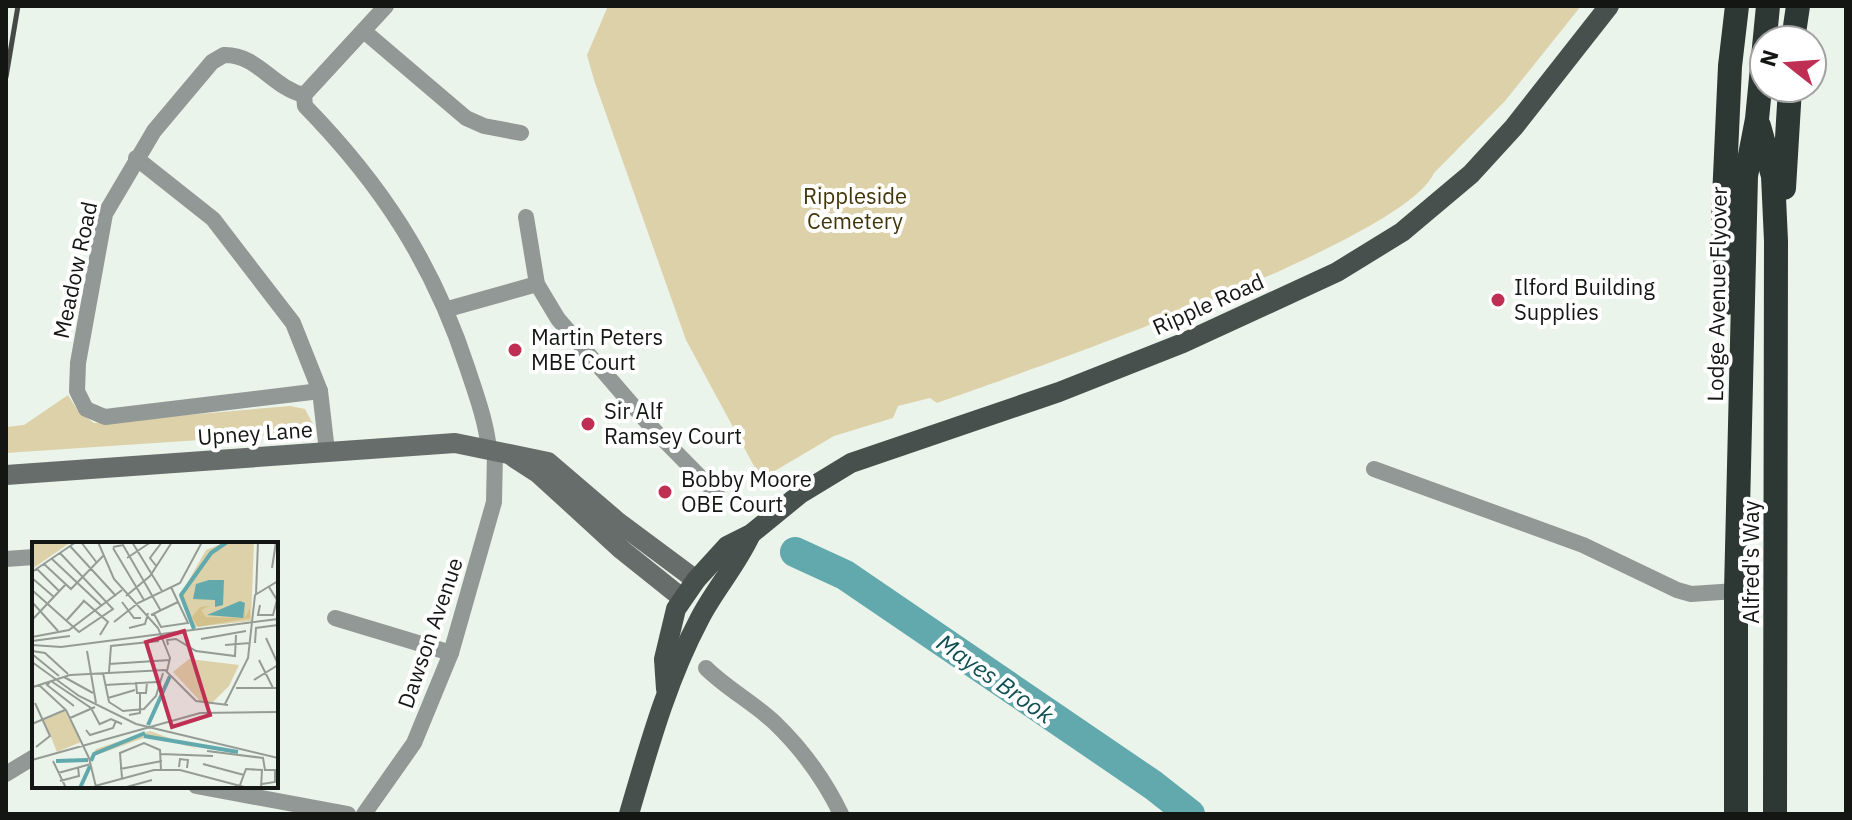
<svg xmlns="http://www.w3.org/2000/svg" width="1852" height="820" viewBox="0 0 1852 820" font-family="'IBM Plex Sans',sans-serif">
  <style>
    .green { fill: #ddd1a9 }
    .lines { fill: none; stroke-linecap: round; stroke-linejoin: round }
    .river { stroke: #61a9ac; stroke-width: 30 }
    .street { stroke: #929896; stroke-width: 16 }
    .secondary { stroke: #666d6b; stroke-width: 20 }
    .primary { stroke: #47504d; stroke-width: 20 }
    .highway { stroke: #2d3734; stroke-width: 24 }
    .rail { stroke: #454945; stroke-width: 5 }
    .poi-dot { fill: #bf2f53; stroke: #fff; stroke-width: 3 }
    .labels { text-anchor: middle; stroke-width: 8; stroke-linejoin: round; paint-order: stroke }
    .park-label { font-size: 22px; fill: #423509; stroke: #fff }
    .street-label { font-size: 22px; fill: #131613; stroke: #fff }
    .poi-label { font-size: 22px; fill: #131613; stroke: #fff; text-anchor: start }
    .water-label { font-size: 24px; font-style: italic; fill: #0f5053; stroke: #fff }
    .inset-river { fill: none; stroke: #61a9ac; stroke-width: 4 }
    .inset-road { fill: none; stroke: #959b95; stroke-width: 2 }
    .view { fill: #bf2f53; fill-opacity: 0.15; stroke: #bf2f53; stroke-width: 4 }
    .inset-edge { fill: none; stroke: #131613; stroke-width: 4 }
  </style>
  <rect width="100%" height="100%" fill="#ebf4eb"/>
  <!-- green -->
  <g class="green">
    <path d="M608,6H1581L1505,101L1434,173C1404,242 1021,373 937,403L930,398L898,406L893,418L834,436L761,479L686,340L594,80L587,55Z"/>
    <path d="M68,395L78,411L94,423L290,406L305,409L313,424L306,433L6,453V427L24,425Z"/>
  </g>
  <g class="lines">
    <!-- river -->
    <path class="river" d="M795,552L845,575L1153,785L1190,814"/>
    <!-- street -->
    <g class="street">
      <path d="M365,32L466,118L484,126L521,133"/>
      <path d="M304,95C273,88 257,54 224,55L212,62L154,131L105,214L78,363L77,391L86,409L105,417L320,391"/>
      <path d="M304,95L305,106C381,184 433,263 467,367C476,394 486,421 489,449"/>
      <path d="M304,95L386,6"/>
      <path d="M136,158L213,219L293,323L320,391L327,451"/>
      <path d="M526,217L537,284L558,319L654,430L717,494"/>
      <path d="M448,309L537,284"/>
      <path d="M1374,469L1583,545L1677,590L1691,594L1736,591"/>
      <path d="M6,559L34,557"/>
      <path d="M335,618L451,653"/>
      <path d="M706,668C727,689 754,703 775,723C803,750 824,779 841,814"/>
      <path d="M6,774L34,757"/>
      <path d="M196,786L348,814"/>
      <path d="M364,814L414,743L451,653L494,502L495,451"/>
    </g>
    <!-- secondary -->
    <g class="secondary">
      <path d="M513,457L539,474L622,550L682,598"/>
      <path d="M6,475L455,443L548,462L618,522L696,580"/>
    </g>
    <!-- primary -->
    <g class="primary">
      <path d="M666,689L664,659L676,609L696,580L727,546L751,534L800,494L851,463L1059,392L1183,343L1337,272L1402,232L1471,174L1514,127L1609,6"/>
      <path d="M629,814C649,746 667,680 700,618C715,589 737,565 751,534"/>
    </g>
    <!-- highway -->
    <g class="highway">
      <path d="M1793,40L1798,6"/>
      <path d="M1759,126L1773,176L1776,241L1775,814"/>
      <path d="M1784,188L1790,88"/>
      <path d="M1727,303L1723,220L1730,66L1737,6"/>
      <path d="M1736,814V591L1746,176L1757,119L1768,6"/>
    </g>
    <!-- rail -->
    <path class="rail" d="M6,77L18,6"/>
  </g>
  <!-- markers -->
  <g class="poi-dot">
    <circle cx="1498" cy="300" r="8"/>
    <circle cx="515" cy="350" r="8"/>
    <circle cx="588" cy="424" r="8"/>
    <circle cx="665" cy="492" r="8"/>
  </g>
  <g class="labels">
    <!-- park labels -->
    <g class="park-label">
      <text x="855" y="204">Rippleside<tspan x="855" dy="25">Cemetery</tspan></text>
    </g>
    <!-- street labels -->
    <g class="street-label">
      <text transform="translate(75 270) rotate(-78)" y="8">Meadow Road</text>
      <text transform="translate(1717 294) rotate(-89)" y="8">Lodge Avenue Flyover</text>
      <text transform="translate(1208 304) rotate(-24)" y="8">Ripple Road</text>
      <text transform="translate(255 433) rotate(-4)" y="8">Upney Lane</text>
      <text transform="translate(1751 562) rotate(-90)" y="8">Alfred's Way</text>
      <text transform="translate(430 633) rotate(-71)" y="8">Dawson Avenue</text>
    </g>
    <!-- poi labels -->
    <g class="poi-label">
      <text x="1514" y="295">Ilford Building<tspan x="1514" dy="25">Supplies</tspan></text>
      <text x="531" y="345">Martin Peters<tspan x="531" dy="25">MBE Court</tspan></text>
      <text x="604" y="419">Sir Alf<tspan x="604" dy="25">Ramsey Court</tspan></text>
      <text x="681" y="487">Bobby Moore<tspan x="681" dy="25">OBE Court</tspan></text>
    </g>
    <!-- water labels -->
    <g class="water-label">
      <text transform="translate(995 679) rotate(35)" y="8">Mayes Brook</text>
    </g>
  </g>
  <!-- overview -->
  <g transform="translate(32 542)">
    <rect width="246" height="246" fill="#ebf4eb"/>
    <path d="M0,0H39L0,27ZM194,0H222L219,79L162,85L149,52L174,8ZM157,117L207,123L197,144L179,162L168,159L141,130ZM33,169L49,200L25,210L12,178ZM118,189L167,207L117,194L59,215L64,207Z" fill="#ddd1a9"/>
    <path d="M178,64L169,68L174,75L211,76L213,65V76L218,66V76L166,85L160,75L168,65Z" fill="#d3c18c"/>
    <path d="M177,38H192L191,63L183,65V58L161,57L164,42ZM208,59L213,61L211,76L175,73Z" fill="#61a9ac"/>
    <path class="inset-river" d="M162,87L149,53L179,11L195,0M116,183L138,134M112,194L206,210M24,219L56,218M59,219L62,212L113,191M48,246L58,224"/>
    <path class="inset-road" d="M49,0L65,21M66,0L82,37L126,86L138,116L135,129M100,0L130,49M38,4L84,54M81,5L91,3L129,69M81,6L112,58M95,16L119,0M20,17L70,64M12,22L39,47L71,14M125,25L118,16L130,0M240,26L244,0M5,27L27,49M0,30L44,0M0,36L22,55M0,48L47,90L81,67L28,11M224,52L226,0M94,54L118,34L140,0M51,58L76,80L68,93M0,60L26,89M90,60L102,76H109M228,63L226,73H241L245,58L237,45M122,72L129,85L156,81L139,45M119,73L146,60M0,78L34,42M34,79L52,59M82,80L106,61L148,41L170,0M97,86L113,82L116,71M0,95L37,88L90,48M234,96L246,122M169,97L214,89M0,99L38,94M223,101L224,86L246,83M0,103L29,105L246,77M136,103L135,98L144,97L164,109L203,114L204,93M193,103L218,101M0,109L13,111L36,132M55,109L64,161M0,112L27,134M227,118L241,146M0,120L47,154L104,182L246,216M77,122L138,118M77,130L79,104L127,99M71,131L77,160L91,169L112,167L124,154L131,131M32,135L61,151M222,138L246,123M19,139L59,166L68,183M18,140L15,143L42,164M104,140L105,151H114L115,140M7,143L34,168L57,216M73,143L125,140M1,145L38,133L133,128L164,159L196,163M204,146H246M76,156L103,148M3,161L18,194L4,205M193,162L216,116L223,53L246,39M97,173L108,171V151M38,176L63,165M0,182L33,168M68,182L79,177L90,182M54,188L58,193L81,186L84,179M175,209L231,216L233,228M129,212L181,214M57,216L64,245M0,218L168,171L246,170M21,219L34,246M171,222L212,233M147,225L148,217L156,218L155,226M88,227L130,219M26,231L59,222M90,236L88,211L112,201L128,208L129,228M28,239L47,234L46,225M230,242L243,240V228H232M208,243L214,227L230,228L229,246M63,244L122,228H148L216,246M91,246L120,238"/>
    <path class="view" d="M152,89L178,173L140,185L114,100Z"/>
    <rect width="246" height="246" class="inset-edge"/>
  </g>
  <!-- border -->
  <rect width="1852" height="820" fill="none" stroke="#131613" stroke-width="16"/>
  <!-- north arrow -->
  <g transform="translate(1788 64) rotate(287)"><circle r="38" fill="#ffffff" stroke="#a1a2a1" stroke-width="2"/>
  <path d="M0-6L14 30L0 20L-14 30Z" fill="#bf2f53"/>
  <text y="-12" font-size="22" font-weight="bold" text-anchor="middle" fill="#131613">N</text>
  </g>
</svg>
